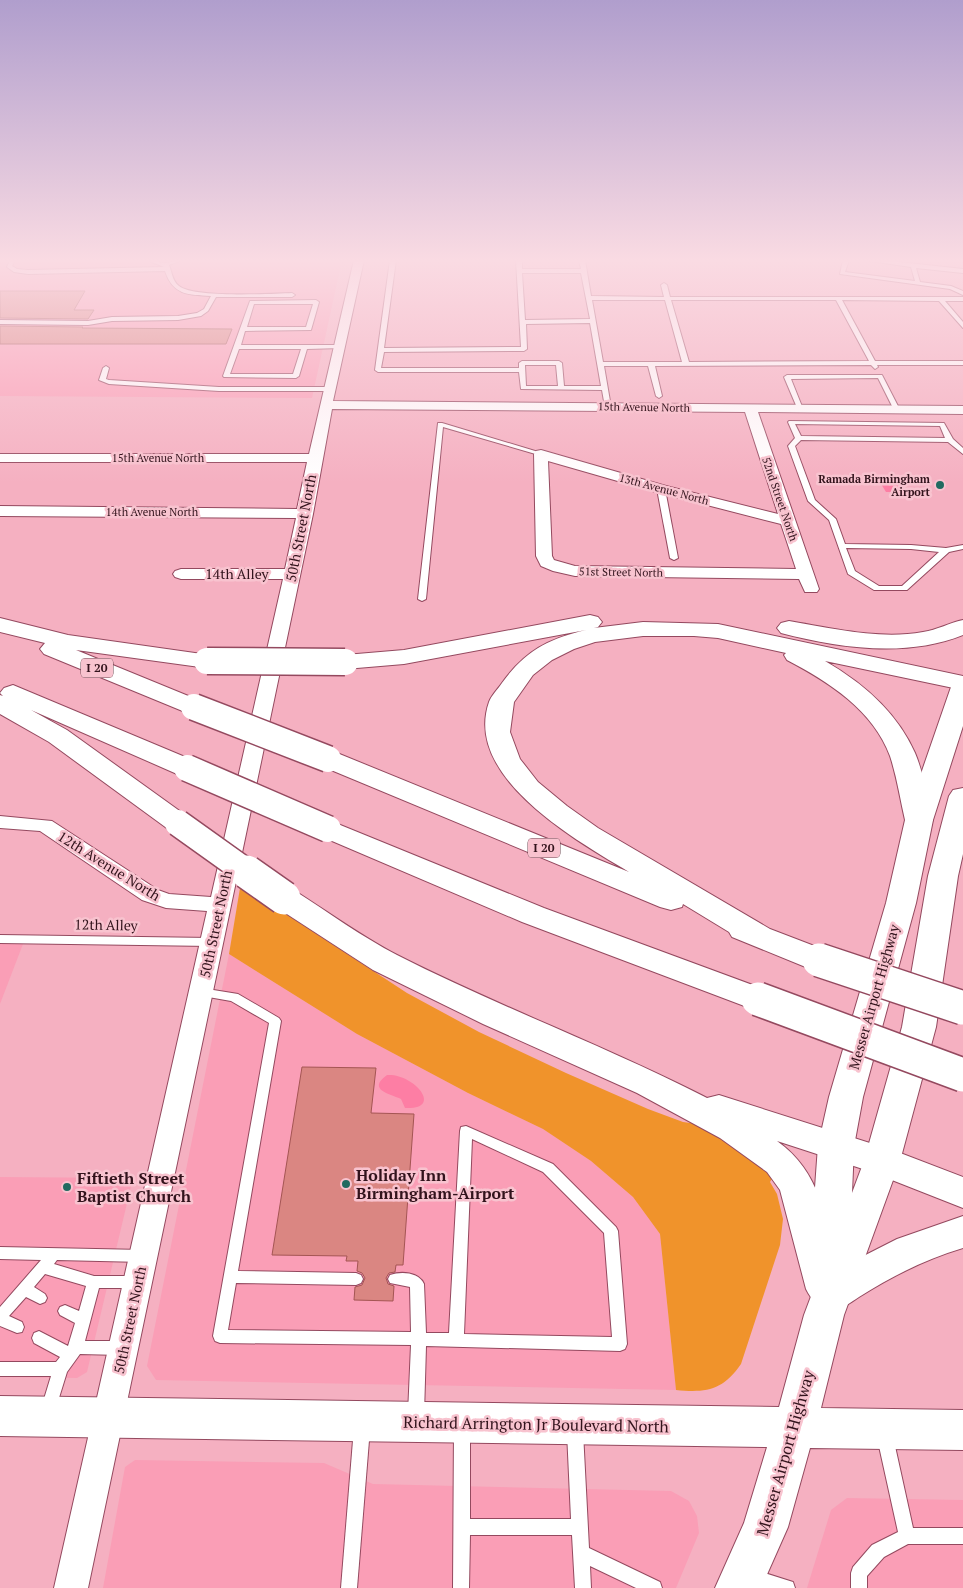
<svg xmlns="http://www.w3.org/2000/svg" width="963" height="1588" viewBox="0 0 963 1588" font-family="'PT Serif',serif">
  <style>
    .built { fill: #fa9eb6 }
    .green { fill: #f0932b }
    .water { fill: #fd7ea4 }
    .building { fill: #da8682; stroke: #a45553 }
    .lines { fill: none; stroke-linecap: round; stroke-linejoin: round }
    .lane-casing { stroke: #94495f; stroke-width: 2 }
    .street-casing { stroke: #94495f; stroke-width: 2 }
    .secondary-casing { stroke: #94495f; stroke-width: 2 }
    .highway-casing { stroke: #94495f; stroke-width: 2 }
    .lane { fill: #fff; fill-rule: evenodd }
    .street { fill: #fff; fill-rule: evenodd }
    .secondary { fill: #fff; fill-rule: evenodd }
    .highway { fill: #fff; fill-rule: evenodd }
    .highway-bridge-far1-casing { stroke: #94495f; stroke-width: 29; stroke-linecap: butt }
    .highway-bridge-casing { stroke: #94495f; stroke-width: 36; stroke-linecap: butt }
    .highway-bridge-far1 { stroke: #fff; stroke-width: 26 }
    .highway-bridge { stroke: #fff; stroke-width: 33 }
    .poi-dot { fill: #216a60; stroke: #f8c3cf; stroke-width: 2 }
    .labels { text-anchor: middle; stroke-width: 5; stroke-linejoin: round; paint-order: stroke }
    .far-street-label { font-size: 11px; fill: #32131c; stroke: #f8c3cf }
    .far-poi-label { font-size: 11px; font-weight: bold; fill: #32131c; stroke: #f8c3cf; text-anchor: end }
    .shield { fill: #f8c3cf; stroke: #6d4852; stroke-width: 1 }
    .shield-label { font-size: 12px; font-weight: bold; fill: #32131c }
    .street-label { font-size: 14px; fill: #32131c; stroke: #f8c3cf }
    .near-poi-label { font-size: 16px; font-weight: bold; fill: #32131c; stroke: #f8c3cf; text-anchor: start }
    .near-street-label { font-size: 16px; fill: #32131c; stroke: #f8c3cf }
  </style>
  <rect width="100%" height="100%" fill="#f5b0c1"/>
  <!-- built -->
  <g class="built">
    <path d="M0,260H342L312,398L0,396Z"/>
    <path d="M0,943L23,944L0,1004Z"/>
    <path d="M229,954L357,1034L468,1093L543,1129L591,1161L633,1197L660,1234L676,1390L156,1380L147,1366Z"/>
    <path d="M0,1177L133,1178L87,1372L77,1378L0,1377Z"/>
    <path d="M135,1460L324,1463L373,1484L671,1491L689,1501L697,1516L699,1533L676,1588H103L125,1467Z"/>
    <path d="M847,1498L963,1500V1588H807L831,1510Z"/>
  </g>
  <!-- green -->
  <path class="green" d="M241,882L283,912L407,993L479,1032L566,1073L648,1109L683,1122L704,1125L774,1175L770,1182L777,1194L783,1219L780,1245L741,1364C723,1390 707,1393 676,1390L660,1234L633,1197L591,1161L543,1129L468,1093L357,1034L229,954Z"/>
  <!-- water -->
  <g class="water">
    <path d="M878,479H899L901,492H886Z"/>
    <path d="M387,1075C414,1073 445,1110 405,1108L401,1099C391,1094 366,1090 387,1075Z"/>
  </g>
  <!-- building -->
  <g class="building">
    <path d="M0,291H85L74,310H94L88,319L0,318Z"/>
    <path d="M0,326L83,327L82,328L232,329L226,344H0Z"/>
    <path d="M302,1067L376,1068L371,1113L414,1114L403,1265H396L395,1272L389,1273L386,1278L388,1284L394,1286L393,1301L354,1300L355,1287L362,1285L365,1278L362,1273L357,1271L358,1261H346L347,1256L272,1255Z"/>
  </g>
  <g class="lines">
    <defs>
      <g id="lane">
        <path d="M10,260H15L12,266L17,269L28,270L164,267L147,260C153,260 159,263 165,263C170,263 176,260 182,260L169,265C172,272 172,281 179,286C194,298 270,294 292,293L295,295L292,297H216L208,311L201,316L178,320L112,321L88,325L0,324V320L88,321L112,317L178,316L197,313L204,309L211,296C188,295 173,295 165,271L28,274L14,272L7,267Z"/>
        <path d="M390,260H396L384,348L521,347L516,260H522V269H581L579,260H585L591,296L664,297L661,285L664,283L667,285L670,297H963V301H945L963,322V328L939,301L842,300L875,361H963V365H877L878,367L875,369L871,365L655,366L662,396L659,398L656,396L648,366H604L611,407L608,409L605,407L602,390L521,389L519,372H378L375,370ZM522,273H581L590,319L525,320ZM592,300H665L682,362H603ZM671,300H836L869,361L689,362ZM590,323L601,386H564L562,363L559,361H522L519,363V368H381L384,352L524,351L527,349L526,324ZM525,365H556L558,386H526Z"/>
        <path d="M843,260H849L845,272L915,281L911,267L863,260H881L963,269V273L916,268L920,282L951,286L963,291V295L950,289L840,274Z"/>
        <path d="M316,300L319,302L311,330L245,331L241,345H339L342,347L341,348L307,349L299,376L296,378L224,377L223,376L250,301ZM254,304H313L306,327H247ZM239,349H301L293,374H230Z"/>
        <path d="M106,366L109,368L106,379L109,380L219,387H329L332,389L329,391H219L109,384L99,380L103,368Z"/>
        <path d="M882,375L900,410L899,411L894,410L878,378L791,379L803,409L798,410L784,377L787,375Z"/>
        <path d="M789,421L944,423L953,439L963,448V454L948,442L801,440L795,446L815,500L836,519L845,544L911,545L946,548L963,545V549L949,552L907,590H874L848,574L829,520L808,501L788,446L795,438L788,422ZM795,424L940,426L945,438L801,436ZM846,548L911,549L939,552L902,586H879L855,571Z"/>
        <path d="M438,423H442L545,454L539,455L443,427L426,599L422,601L418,599Z"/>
        <path d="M658,487H661L665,489L678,558L674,560L670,558L657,489Z"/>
        <path d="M0,935L211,938L215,939L217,942L215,945L211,946L0,943Z"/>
        <path d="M201,988L238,994L279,1018L281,1021L238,1271L356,1273L361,1275L363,1279L361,1283L356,1285L236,1283L228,1330L411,1332L410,1287L390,1283L388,1279L390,1275C401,1271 419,1272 424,1284L426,1333H449L460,1131L461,1127L466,1126L553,1164L616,1227L618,1231L627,1344L625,1349L620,1351L426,1346L424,1414L421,1419L416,1421L411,1419L408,1414L411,1345L220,1343L215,1341L213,1336L269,1023L231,1001L197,995L195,992L197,989ZM472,1139L543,1172L604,1233L612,1337L464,1334Z"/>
        <path d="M0,1247L143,1250L148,1252L150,1256L148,1260L143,1262L57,1260L54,1264L94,1276H137L142,1278L144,1282L142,1286L137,1288H99L85,1341H120L125,1343L127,1348L125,1353L120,1355L80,1354L67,1372L54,1414L49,1416L44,1414L41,1409L51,1376H0V1362H56L60,1357L34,1343L32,1338L34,1333L39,1331L68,1346L75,1323L60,1315L58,1311L60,1307L65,1305L79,1311L86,1286L45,1274L34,1287L45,1294L47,1298L45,1302L40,1304L26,1297L9,1316L22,1322L24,1327L22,1332L17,1333L0,1326V1307L41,1260L0,1259Z"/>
        <path d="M362,1421L367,1423L370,1428L357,1588H341L354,1428L357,1423Z"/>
        <path d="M462,1422L467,1424L470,1429V1519H571L567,1432L570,1427L575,1425L580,1427L583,1432L589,1548L660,1582L662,1588H636L590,1566L591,1588H575L572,1535H470L469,1588H453L454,1429L457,1424Z"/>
        <path d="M885,1430L891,1432L893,1437L913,1528H963V1544H908L884,1557L867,1576V1588H851V1573L853,1567L872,1545L898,1532L877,1437L879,1432Z"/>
        <path d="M752,1569L793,1582L795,1588H760L746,1583L744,1577L746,1571Z"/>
      </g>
      <path id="street" d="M354,260H364L333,401L963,406V414L758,412L819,589L817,592H805L799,579L575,576L553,571L541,566L536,556L534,454L536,451L541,450L666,486L778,514L745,412L332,409L313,514L88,1588H54L207,911L166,908L142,900L40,831L0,828V816L52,821L158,890L169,894L211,897L283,579H181L175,577L173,574L175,571L181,569H285L296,518L0,516V506L297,509L307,462H0V454H309ZM548,461L656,492L781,524L796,569L575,566L554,560L552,556Z"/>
      <path id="secondary" d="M963,680V726L933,820L916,903L863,1097L854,1146L852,1193L864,1161L902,1027L928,876L949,796L953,790L963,788V854L958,876L936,1027L900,1161L844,1315L821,1408L963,1410V1450L810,1448L788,1527L761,1588H715L744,1523L767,1447L0,1436V1396L779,1407L804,1315L816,1283L809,1271L818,1146L829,1097L886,903L905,820L951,687L954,682Z"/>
      <g id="highway">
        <path d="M590,615L598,617L602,622L598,627L594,628L643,622L718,624L963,676V690L825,661C863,683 897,712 915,753C924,774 927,798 933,820L929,826L919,829L909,826L905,820C900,799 897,777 890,756C873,710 829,682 787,660L784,655L786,653L718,638L694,636H643L595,642L574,649L552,660L533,675L514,702L510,732L520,759L538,782L567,806L598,828L770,929L830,952L835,960L830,968L819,971L808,968L732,937L729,932L683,904L682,907L671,910L660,907L319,765L315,759L319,753L328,751L337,753L629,872C577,841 463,777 489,702C491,696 498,689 502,683C525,651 548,639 586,630L404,664L345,669L336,667L333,662L336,657L345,655L404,650Z"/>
        <path d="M0,618L68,635L216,656L219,661L216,666L207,668L76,650L203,702L207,707L203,712L194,715L185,712L44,654L40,649L45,643L0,632Z"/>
        <path d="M963,620V635C906,658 839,648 781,633L777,628L781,623L789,621C832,628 879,640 923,632C937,630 949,623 963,620Z"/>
        <path d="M13,685L197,762L200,768L197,774L187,776L177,774L31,710L67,730L188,817L192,823L188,829L178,832L168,829L49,742L0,714V695L3,696L0,693L4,688Z"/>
        <path d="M328,820L544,908L769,991L774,999L769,1007L758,1010L747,1007L522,922L318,835L314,829L318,823Z"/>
        <path d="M284,888L295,891C328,912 362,937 397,955C499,1007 606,1046 707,1098L719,1095L895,1151L963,1177V1208L869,1171L777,1141C821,1172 825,1219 840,1268L897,1239L963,1216V1248C926,1259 892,1276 859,1297C851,1302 840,1311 831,1310C818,1308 811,1299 806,1289L780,1190L767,1172L720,1138L637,1093L483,1024L373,970L273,905L269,898L273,891Z"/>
      </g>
    </defs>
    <!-- lane casing -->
    <use href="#lane" class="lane-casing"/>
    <!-- street casing -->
    <use href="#street" class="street-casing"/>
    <!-- secondary casing -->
    <use href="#secondary" class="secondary-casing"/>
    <!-- highway casing -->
    <use href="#highway" class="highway-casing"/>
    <!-- lane -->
    <use href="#lane" class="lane"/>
    <!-- street -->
    <use href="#street" class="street"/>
    <!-- secondary -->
    <use href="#secondary" class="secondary"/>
    <!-- highway -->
    <use href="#highway" class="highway"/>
    <defs>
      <g id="highway-bridge-far1">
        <path d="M207,661L345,662"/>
        <path d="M194,707L328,759"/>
        <path d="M187,768L328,829"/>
        <path d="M178,823L248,873"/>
      </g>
      <g id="highway-bridge">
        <path d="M247,872L284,898"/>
        <path d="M819,960L963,1008"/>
        <path d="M758,999L963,1075"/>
      </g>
    </defs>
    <!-- highway-bridge-far1 casing -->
    <use href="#highway-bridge-far1" class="highway-bridge-far1-casing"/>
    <!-- highway-bridge casing -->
    <use href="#highway-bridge" class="highway-bridge-casing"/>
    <!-- highway-bridge-far1 -->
    <use href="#highway-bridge-far1" class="highway-bridge-far1"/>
    <!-- highway-bridge -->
    <use href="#highway-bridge" class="highway-bridge"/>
  </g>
  <!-- sky -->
  <linearGradient id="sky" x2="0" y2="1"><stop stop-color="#b09ecd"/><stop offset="0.54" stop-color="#fadbe3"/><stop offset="1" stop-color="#fadbe3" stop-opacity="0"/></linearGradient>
  <rect width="963" height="483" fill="url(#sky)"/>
  <!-- markers -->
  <g class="poi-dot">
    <circle cx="940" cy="485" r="5"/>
    <circle cx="346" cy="1184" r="5"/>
    <circle cx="67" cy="1187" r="5"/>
  </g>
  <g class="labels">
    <!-- far-street labels -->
    <g class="far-street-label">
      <text transform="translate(644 407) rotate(1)" y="4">15th Avenue North</text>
      <text x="158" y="462">15th Avenue North</text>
      <text transform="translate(664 489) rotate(15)" y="4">13th Avenue North</text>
      <text transform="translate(780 499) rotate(71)" y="4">52nd Street North</text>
      <text x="152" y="516">14th Avenue North</text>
      <text transform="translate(621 572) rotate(1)" y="4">51st Street North</text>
    </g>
    <!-- far-poi labels -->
    <g class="far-poi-label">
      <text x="930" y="483">Ramada Birmingham<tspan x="930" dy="13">Airport</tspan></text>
    </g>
    <!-- shield labels -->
    <g class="shield">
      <rect x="81" y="658.5" width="32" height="19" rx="4"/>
      <rect x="528" y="838.5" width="32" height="19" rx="4"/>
    </g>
    <g class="shield-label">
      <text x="97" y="672">I 20</text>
      <text x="544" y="852">I 20</text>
    </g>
    <!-- street labels -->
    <g class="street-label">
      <text transform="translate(301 528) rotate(-79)" y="5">50th Street North</text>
      <text x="237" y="579">14th Alley</text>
      <text transform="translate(109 866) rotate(32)" y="5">12th Avenue North</text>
      <text transform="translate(216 924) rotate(-78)" y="5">50th Street North</text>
      <text transform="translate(106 925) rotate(1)" y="5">12th Alley</text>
      <text transform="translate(874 997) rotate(-74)" y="5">Messer Airport Highway</text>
      <text transform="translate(130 1320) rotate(-78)" y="5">50th Street North</text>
    </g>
    <!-- near-poi labels -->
    <g class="near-poi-label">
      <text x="356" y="1181">Holiday Inn<tspan x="356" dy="18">Birmingham-Airport</tspan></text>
      <text x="77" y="1184">Fiftieth Street<tspan x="77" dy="18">Baptist Church</tspan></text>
    </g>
    <!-- near-street labels -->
    <g class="near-street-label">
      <text transform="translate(536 1424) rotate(1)" y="6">Richard Arrington Jr Boulevard North</text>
      <text transform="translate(785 1453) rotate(-74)" y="6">Messer Airport Highway</text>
    </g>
  </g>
</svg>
